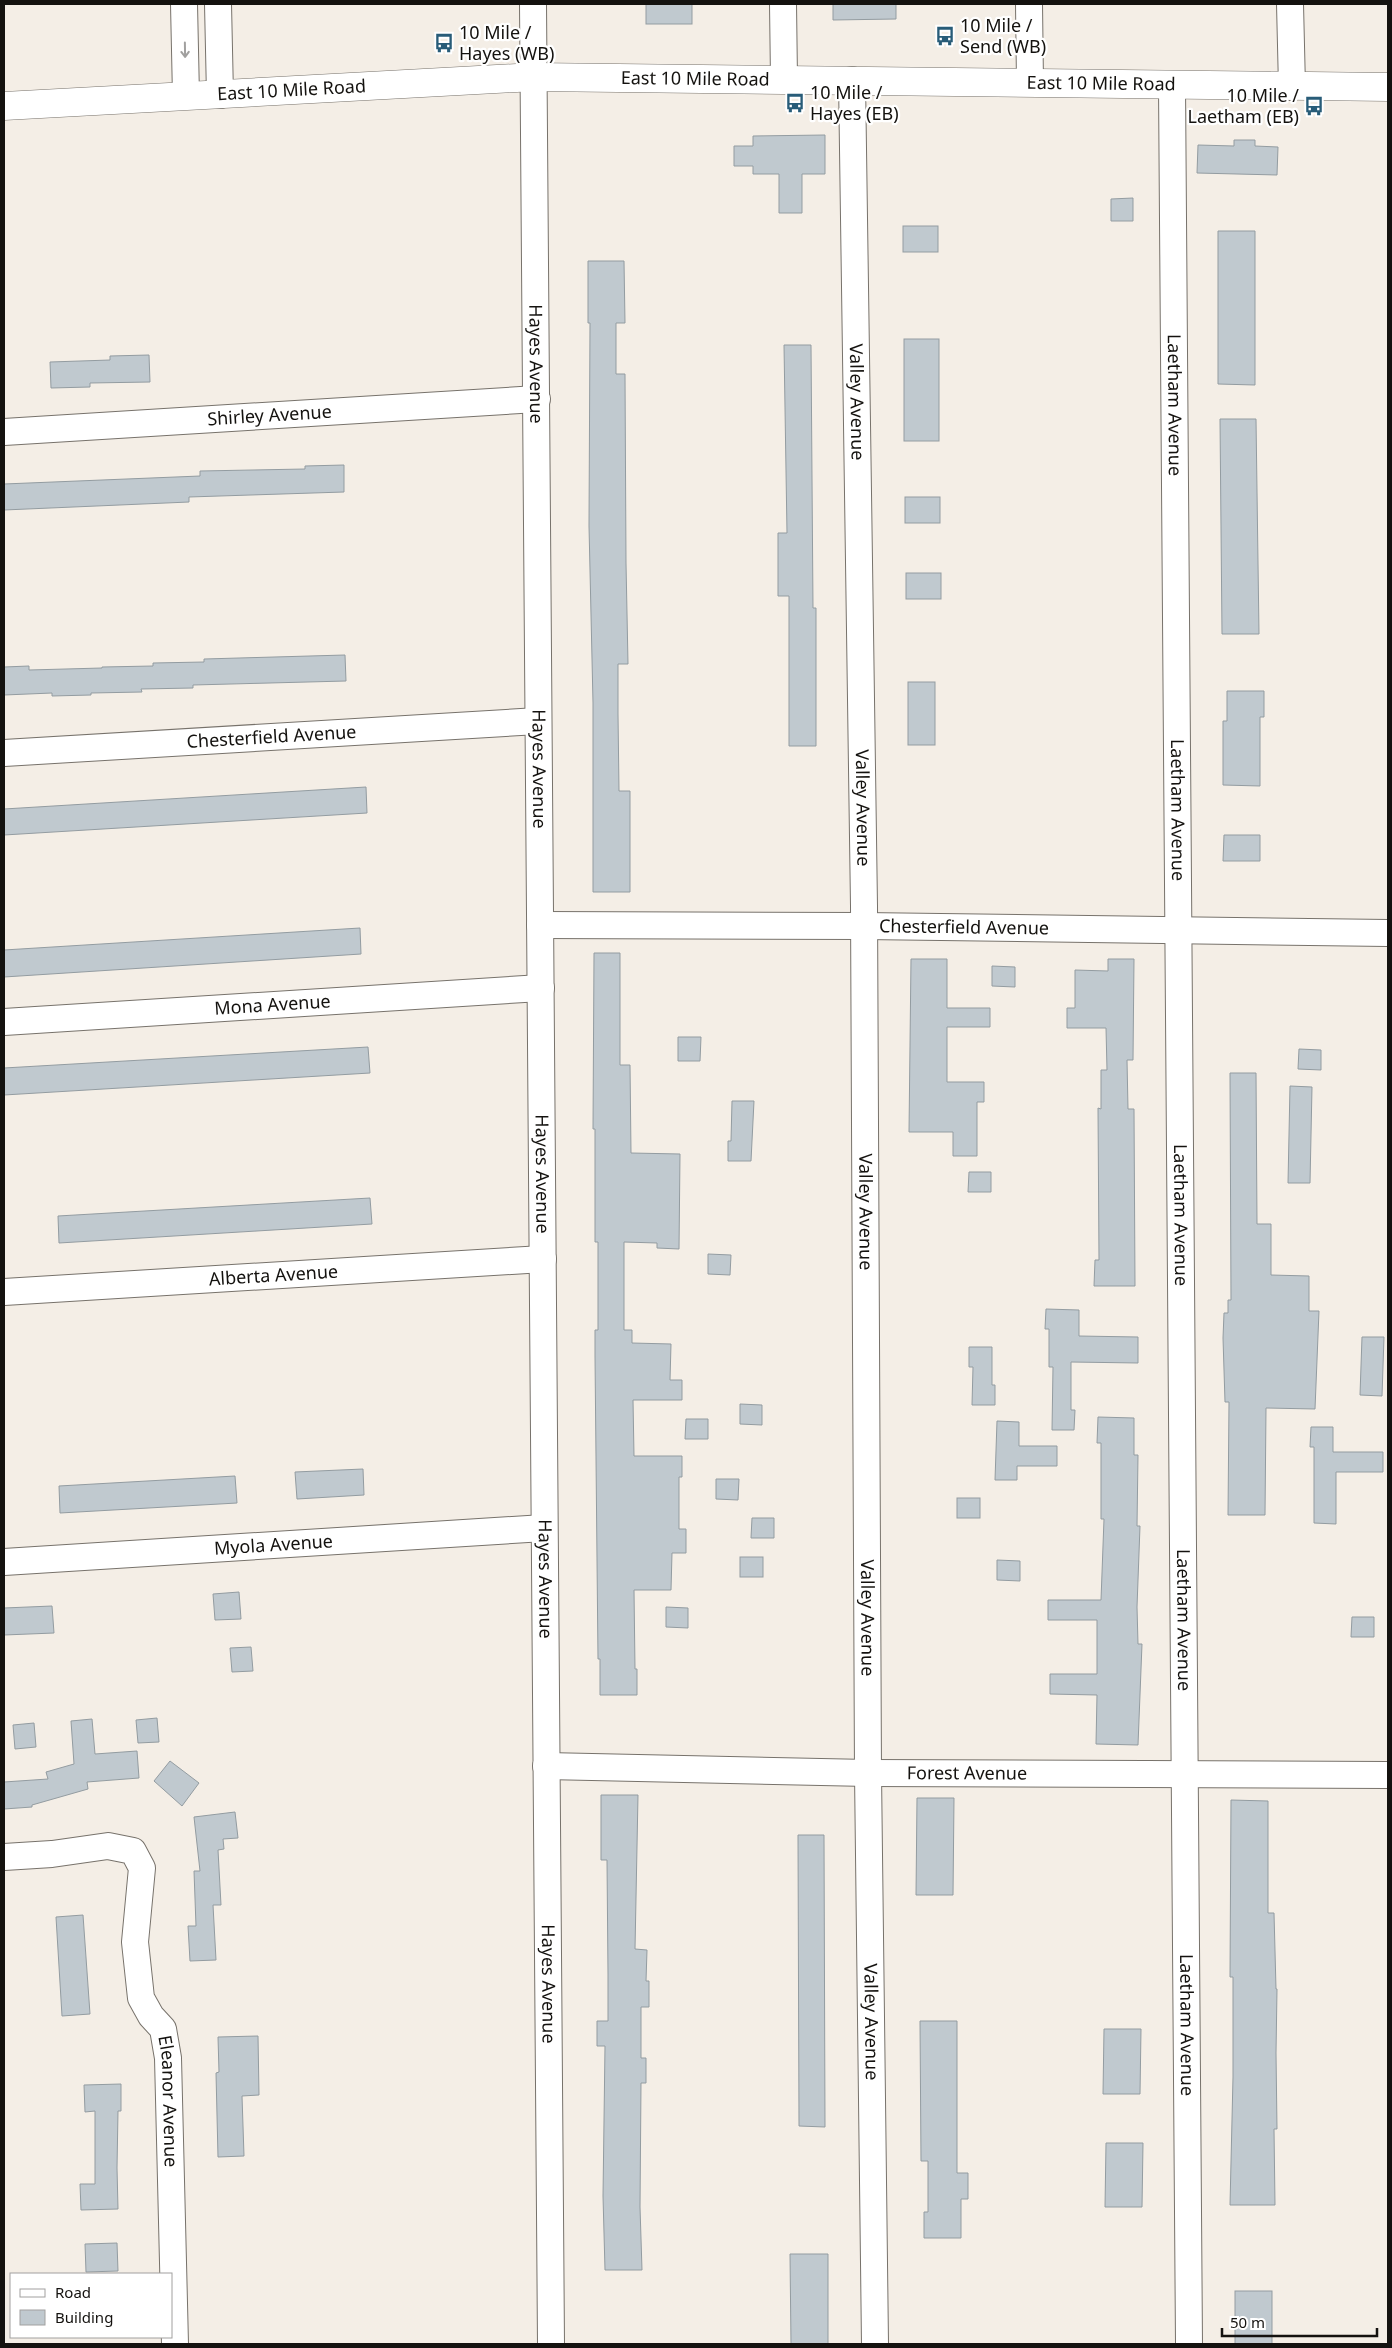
<svg xmlns="http://www.w3.org/2000/svg" width="1392" height="2348" viewBox="0 0 1392 2348" font-family="'Noto Sans',sans-serif">
  <style>
    .building { fill: #c0c9cf; stroke: #939ca1 }
    .lines { fill: none; stroke-linecap: round; stroke-linejoin: round }
    .minor-casing { stroke: #77726b; stroke-width: 28 }
    .major-casing { stroke: #77726b; stroke-width: 29 }
    .minor { stroke: #fff; stroke-width: 26 }
    .major { stroke: #fff; stroke-width: 28 }
    .oneway { stroke: #a1a09f }
    .labels { text-anchor: middle; stroke-width: 4.5; stroke-linejoin: round; paint-order: stroke }
    .poi-label { font-size: 18px; fill: #14120f; stroke: #fff; text-anchor: start }
    .street-label { font-size: 18px; fill: #14120f; stroke: #fff }
  </style>
  <rect width="100%" height="100%" fill="#f4eee6"/>
  <!-- building -->
  <g class="building">
    <rect x="646" y="4" width="46" height="20"/>
    <path d="M833,4H896V19L833,20Z"/>
    <path d="M825,135V174H802V213H779V174H753V166H734V146H753V136Z"/>
    <path d="M1234,140H1255V146L1278,147L1277,175L1197,173L1198,145L1234,146Z"/>
    <path d="M1133,198V221H1111V199Z"/>
    <rect x="903" y="226" width="35" height="26"/>
    <path d="M1218,231H1255V385L1218,384Z"/>
    <path d="M588,261H624L625,323H616V374H625L626,563L628,664H618V714L619,791H630V892H593V703L589,526L590,323H588Z"/>
    <rect x="904" y="339" width="35" height="102"/>
    <path d="M784,345H811L813,608H816V746H789V596H778V533H787Z"/>
    <path d="M149,355L150,382L90,383V387L51,388L50,362L110,360V356Z"/>
    <path d="M1220,419H1256L1259,634H1222Z"/>
    <path d="M344,465V492L189,497V502L4,510V484L200,476V471L305,469V466Z"/>
    <rect x="905" y="497" width="35" height="26"/>
    <rect x="906" y="573" width="35" height="26"/>
    <path d="M345,655L346,681L193,685V688L141,689L142,692L91,693V695L52,696V693L4,695V667L29,666V670L102,668V667L153,666V663L204,662V659Z"/>
    <rect x="908" y="682" width="27" height="63"/>
    <path d="M1227,691H1264V717H1260V786L1223,785V721H1227Z"/>
    <path d="M366,787L367,813L4,835V809Z"/>
    <path d="M1224,835H1260V861H1223Z"/>
    <path d="M360,928L361,954L4,977V950Z"/>
    <path d="M594,953H620V1065H630L631,1153L680,1154L679,1249L657,1248V1243L624,1242V1330H632V1343L671,1344L670,1380H682V1400H633L634,1456H682V1477H679V1529H686V1553H672L671,1590H634L635,1669H637V1695H600V1659H598L595,1356V1330H598V1242H595V1129H593Z"/>
    <path d="M911,959H947V1008H990V1027H947V1082H984V1102H977V1156H953V1132H909Z"/>
    <path d="M1108,959H1134L1133,1060H1127L1128,1109H1134L1135,1286H1094L1095,1260H1099L1098,1108L1101,1109V1070H1107L1106,1028H1067V1008H1075V970L1108,971Z"/>
    <path d="M992,966L1015,967V987L992,986Z"/>
    <path d="M678,1037H701L700,1061H678Z"/>
    <path d="M368,1047L370,1073L4,1095V1068Z"/>
    <path d="M1299,1049L1321,1050V1070L1298,1069Z"/>
    <path d="M1230,1073H1256L1257,1224H1271V1275L1309,1276V1311H1319L1315,1409L1266,1408L1265,1515H1228L1229,1402H1225L1223,1338L1224,1313H1228V1300H1231Z"/>
    <path d="M1290,1086L1312,1087L1310,1183H1288Z"/>
    <path d="M732,1101H754L751,1161H728V1141H731Z"/>
    <path d="M969,1172H991V1192H968Z"/>
    <path d="M370,1198L372,1224L59,1243L58,1216Z"/>
    <path d="M708,1254L731,1255L730,1275L708,1274Z"/>
    <path d="M1046,1309L1079,1310V1336L1138,1337V1363L1071,1362V1410H1075L1074,1430H1052L1053,1367H1049V1329H1045Z"/>
    <path d="M1362,1337H1384L1382,1396L1360,1395Z"/>
    <path d="M969,1347H992V1385H995V1405H972L973,1367H969Z"/>
    <path d="M740,1404L762,1405V1425L740,1424Z"/>
    <path d="M1098,1417L1134,1418V1455H1138L1137,1526H1140L1137,1607L1138,1644H1142L1138,1745L1096,1744L1097,1695L1050,1694V1674H1097V1620H1048V1600H1101L1104,1519H1101V1443H1097Z"/>
    <path d="M686,1419H708V1439H685Z"/>
    <path d="M997,1421L1019,1422V1446H1057V1466H1017V1480H995Z"/>
    <path d="M1311,1427H1333V1452H1383V1472H1336V1524L1314,1523V1447H1310Z"/>
    <path d="M363,1469L364,1495L297,1499L295,1472Z"/>
    <path d="M235,1476L237,1503L60,1513L59,1486Z"/>
    <path d="M716,1479H739L738,1500L716,1499Z"/>
    <rect x="957" y="1498" width="23" height="20"/>
    <path d="M752,1518H774V1538H751Z"/>
    <rect x="740" y="1557" width="23" height="20"/>
    <path d="M997,1560L1020,1561V1581L997,1580Z"/>
    <path d="M239,1592L241,1619L215,1620L213,1594Z"/>
    <path d="M52,1606L54,1633L4,1635V1608Z"/>
    <path d="M666,1607L688,1608V1628L666,1627Z"/>
    <path d="M1352,1617H1374V1637H1351Z"/>
    <path d="M251,1647L253,1671L232,1672L230,1648Z"/>
    <path d="M157,1718L159,1742L138,1743L136,1720Z"/>
    <path d="M92,1719L95,1754L137,1751L139,1778L87,1782L88,1789L32,1805V1807L4,1809V1782L48,1779L46,1772L74,1764L71,1721Z"/>
    <path d="M34,1723L36,1747L15,1749L13,1725Z"/>
    <path d="M170,1761L199,1783L182,1806L154,1781Z"/>
    <path d="M601,1795H638L635,1949L647,1950L646,1981H649V2007H641V2058H646V2083H641L640,2207L642,2270H605L603,2196L605,2046H597V2021H608V1974L607,1860H601Z"/>
    <path d="M917,1798H954L953,1895H916Z"/>
    <path d="M1231,1800L1268,1801V1913H1274L1276,1989H1277L1276,2053L1277,2129H1274L1275,2205H1230L1233,2077V1977H1230Z"/>
    <path d="M235,1812L238,1838L223,1839L224,1849L218,1850L221,1905H213L216,1960L190,1961L188,1926H196L194,1871H200L194,1817Z"/>
    <path d="M798,1835H824L825,2127L799,2126Z"/>
    <path d="M83,1915L90,2014L62,2016L56,1917Z"/>
    <path d="M920,2021H957V2173H968V2199H961V2238H924V2212H928V2161H921Z"/>
    <path d="M1104,2029H1141L1140,2094H1103Z"/>
    <path d="M258,2036L259,2095L242,2096L244,2156L218,2157L216,2073L219,2072L218,2037Z"/>
    <path d="M121,2084V2111H118L117,2168L118,2209L81,2210L80,2184H95V2111L85,2112L84,2085Z"/>
    <path d="M1106,2143H1143L1142,2207H1105Z"/>
    <path d="M117,2243L118,2271L86,2272L85,2244Z"/>
    <path d="M790,2254H828V2344H791Z"/>
    <rect x="1235" y="2291" width="37" height="53"/>
  </g>
  <g class="lines">
    <defs>
      <g id="minor">
        <path d="M184,4L186,96"/>
        <path d="M218,4L220,95"/>
        <path id="s1" d="M533,4L551,2344"/>
        <path d="M783,4L784,79"/>
        <path d="M1029,4L1030,83"/>
        <path d="M1290,4L1292,87"/>
        <path id="s2" d="M852,80L864,906L868,1773L875,2344"/>
        <path id="s3" d="M1172,86L1189,2344"/>
        <path id="s4" d="M4,432L537,399"/>
        <path id="s5" d="M4,753L538,721"/>
        <path id="s6" d="M540,925L864,926L1388,933"/>
        <path id="s7" d="M4,1022L541,988"/>
        <path id="s8" d="M4,1292L543,1259"/>
        <path id="s9" d="M4,1562L544,1528"/>
        <path id="s10" d="M546,1766L868,1773L1388,1775"/>
        <path id="s11" d="M4,1857L52,1854L108,1846L133,1851L142,1868L135,1942L141,1998L151,2016L163,2029L168,2058L175,2344"/>
      </g>
      <g id="major">
        <path id="s12" d="M4,106L534,77L1388,87"/>
      </g>
    </defs>
    <!-- minor casing -->
    <use href="#minor" class="minor-casing"/>
    <!-- major casing -->
    <use href="#major" class="major-casing"/>
    <!-- minor -->
    <use href="#minor" class="minor"/>
    <!-- major -->
    <use href="#major" class="major"/>
  </g>
  <!-- one-way arrows -->
  <defs><path id="oneway-shaft" d="M-6 0H5M1.5-3L5.5 0L1.5 3" fill="none" stroke-width="1.6" stroke-linecap="round" stroke-linejoin="round" transform="scale(1.25)"/></defs>
  <use class="oneway" href="#oneway-shaft" transform="translate(185 50) rotate(89)"/>
  <!-- icons -->
  <defs>
    <symbol id="bus-bare" viewBox="-9 -9 18 18"><path d="M-5-6H5V4H4V6H2V4H-2V6H-4V4H-5ZM-3.5-4V0h7V-4ZM-3.5 1.2v1.5H-2V1.2ZM2 1.2v1.5H3.5V1.2Z" fill="#285c78" stroke="#fff" stroke-width="2.5" paint-order="stroke"/></symbol>
  </defs>
  <g fill-rule="evenodd">
    <use href="#bus-bare" x="931" y="22" width="28" height="28"/>
    <use href="#bus-bare" x="430" y="29" width="28" height="28"/>
    <use href="#bus-bare" x="781" y="89" width="28" height="28"/>
    <use href="#bus-bare" x="1300" y="92" width="28" height="28"/>
  </g>
  <g class="labels">
    <!-- poi labels -->
    <g class="poi-label">
      <text x="960" y="32">10 Mile /<tspan x="960" dy="21">Send (WB)</tspan></text>
      <text x="459" y="39">10 Mile /<tspan x="459" dy="21">Hayes (WB)</tspan></text>
      <text x="810" y="99">10 Mile /<tspan x="810" dy="21">Hayes (EB)</tspan></text>
      <text x="1299" y="102" text-anchor="end">10 Mile /<tspan x="1299" dy="21">Laetham (EB)</tspan></text>
    </g>
    <!-- street labels -->
    <g class="street-label">
      <text dy="6" stroke="none"><textPath href="#s12" startOffset="692">East 10 Mile Road</textPath></text>
      <text dy="6" stroke="none"><textPath href="#s12" startOffset="1098">East 10 Mile Road</textPath></text>
      <text dy="6" stroke="none"><textPath href="#s12" startOffset="288">East 10 Mile Road</textPath></text>
      <text dy="6" stroke="none"><textPath href="#s1" startOffset="360">Hayes Avenue</textPath></text>
      <text dy="6" stroke="none"><textPath href="#s2" startOffset="322">Valley Avenue</textPath></text>
      <text dy="6" stroke="none"><textPath href="#s3" startOffset="319">Laetham Avenue</textPath></text>
      <text dy="6" stroke="none"><textPath href="#s4" startOffset="266">Shirley Avenue</textPath></text>
      <text dy="6" stroke="none"><textPath href="#s5" startOffset="268">Chesterfield Avenue</textPath></text>
      <text dy="6" stroke="none"><textPath href="#s1" startOffset="765">Hayes Avenue</textPath></text>
      <text dy="6" stroke="none"><textPath href="#s2" startOffset="728">Valley Avenue</textPath></text>
      <text dy="6" stroke="none"><textPath href="#s3" startOffset="724">Laetham Avenue</textPath></text>
      <text dy="6" stroke="none"><textPath href="#s6" startOffset="424">Chesterfield Avenue</textPath></text>
      <text dy="6" stroke="none"><textPath href="#s7" startOffset="269">Mona Avenue</textPath></text>
      <text dy="6" stroke="none"><textPath href="#s1" startOffset="1170">Hayes Avenue</textPath></text>
      <text dy="6" stroke="none"><textPath href="#s2" startOffset="1132">Valley Avenue</textPath></text>
      <text dy="6" stroke="none"><textPath href="#s3" startOffset="1129">Laetham Avenue</textPath></text>
      <text dy="6" stroke="none"><textPath href="#s8" startOffset="270">Alberta Avenue</textPath></text>
      <text dy="6" stroke="none"><textPath href="#s9" startOffset="270">Myola Avenue</textPath></text>
      <text dy="6" stroke="none"><textPath href="#s1" startOffset="1575">Hayes Avenue</textPath></text>
      <text dy="6" stroke="none"><textPath href="#s2" startOffset="1538">Valley Avenue</textPath></text>
      <text dy="6" stroke="none"><textPath href="#s3" startOffset="1534">Laetham Avenue</textPath></text>
      <text dy="6" stroke="none"><textPath href="#s10" startOffset="421">Forest Avenue</textPath></text>
      <text dy="6" stroke="none"><textPath href="#s1" startOffset="1980">Hayes Avenue</textPath></text>
      <text dy="6" stroke="none"><textPath href="#s2" startOffset="1942">Valley Avenue</textPath></text>
      <text dy="6" stroke="none"><textPath href="#s3" startOffset="1939">Laetham Avenue</textPath></text>
      <text dy="6" stroke="none"><textPath href="#s11" startOffset="391">Eleanor Avenue</textPath></text>
    </g>
  </g>
  <!-- border -->
  <rect width="1392" height="2348" fill="none" stroke="#14120f" stroke-width="10"/>
  <!-- legend -->
  <rect x="10" y="2273" width="162" height="65" fill="#ffffff" stroke="#a1a09f"/>
  <rect x="20" y="2289" width="25" height="8" fill="#ffffff" stroke="#a1a09f"/>
  <text x="55" y="2298" font-size="15" fill="#14120f">Road</text>
  <rect x="20" y="2310" width="25" height="15" fill="#c0c9cf" stroke="#a1a09f"/>
  <text x="55" y="2323" font-size="15" fill="#14120f">Building</text>
  <!-- scale -->
  <path d="M1222 2328v8h155v-8" fill="none" stroke="#14120f" stroke-width="2.5"/>
  <text x="1230" y="2328" font-size="15" fill="#14120f" stroke="#ffffff" stroke-width="4" paint-order="stroke">50 m</text>
</svg>
